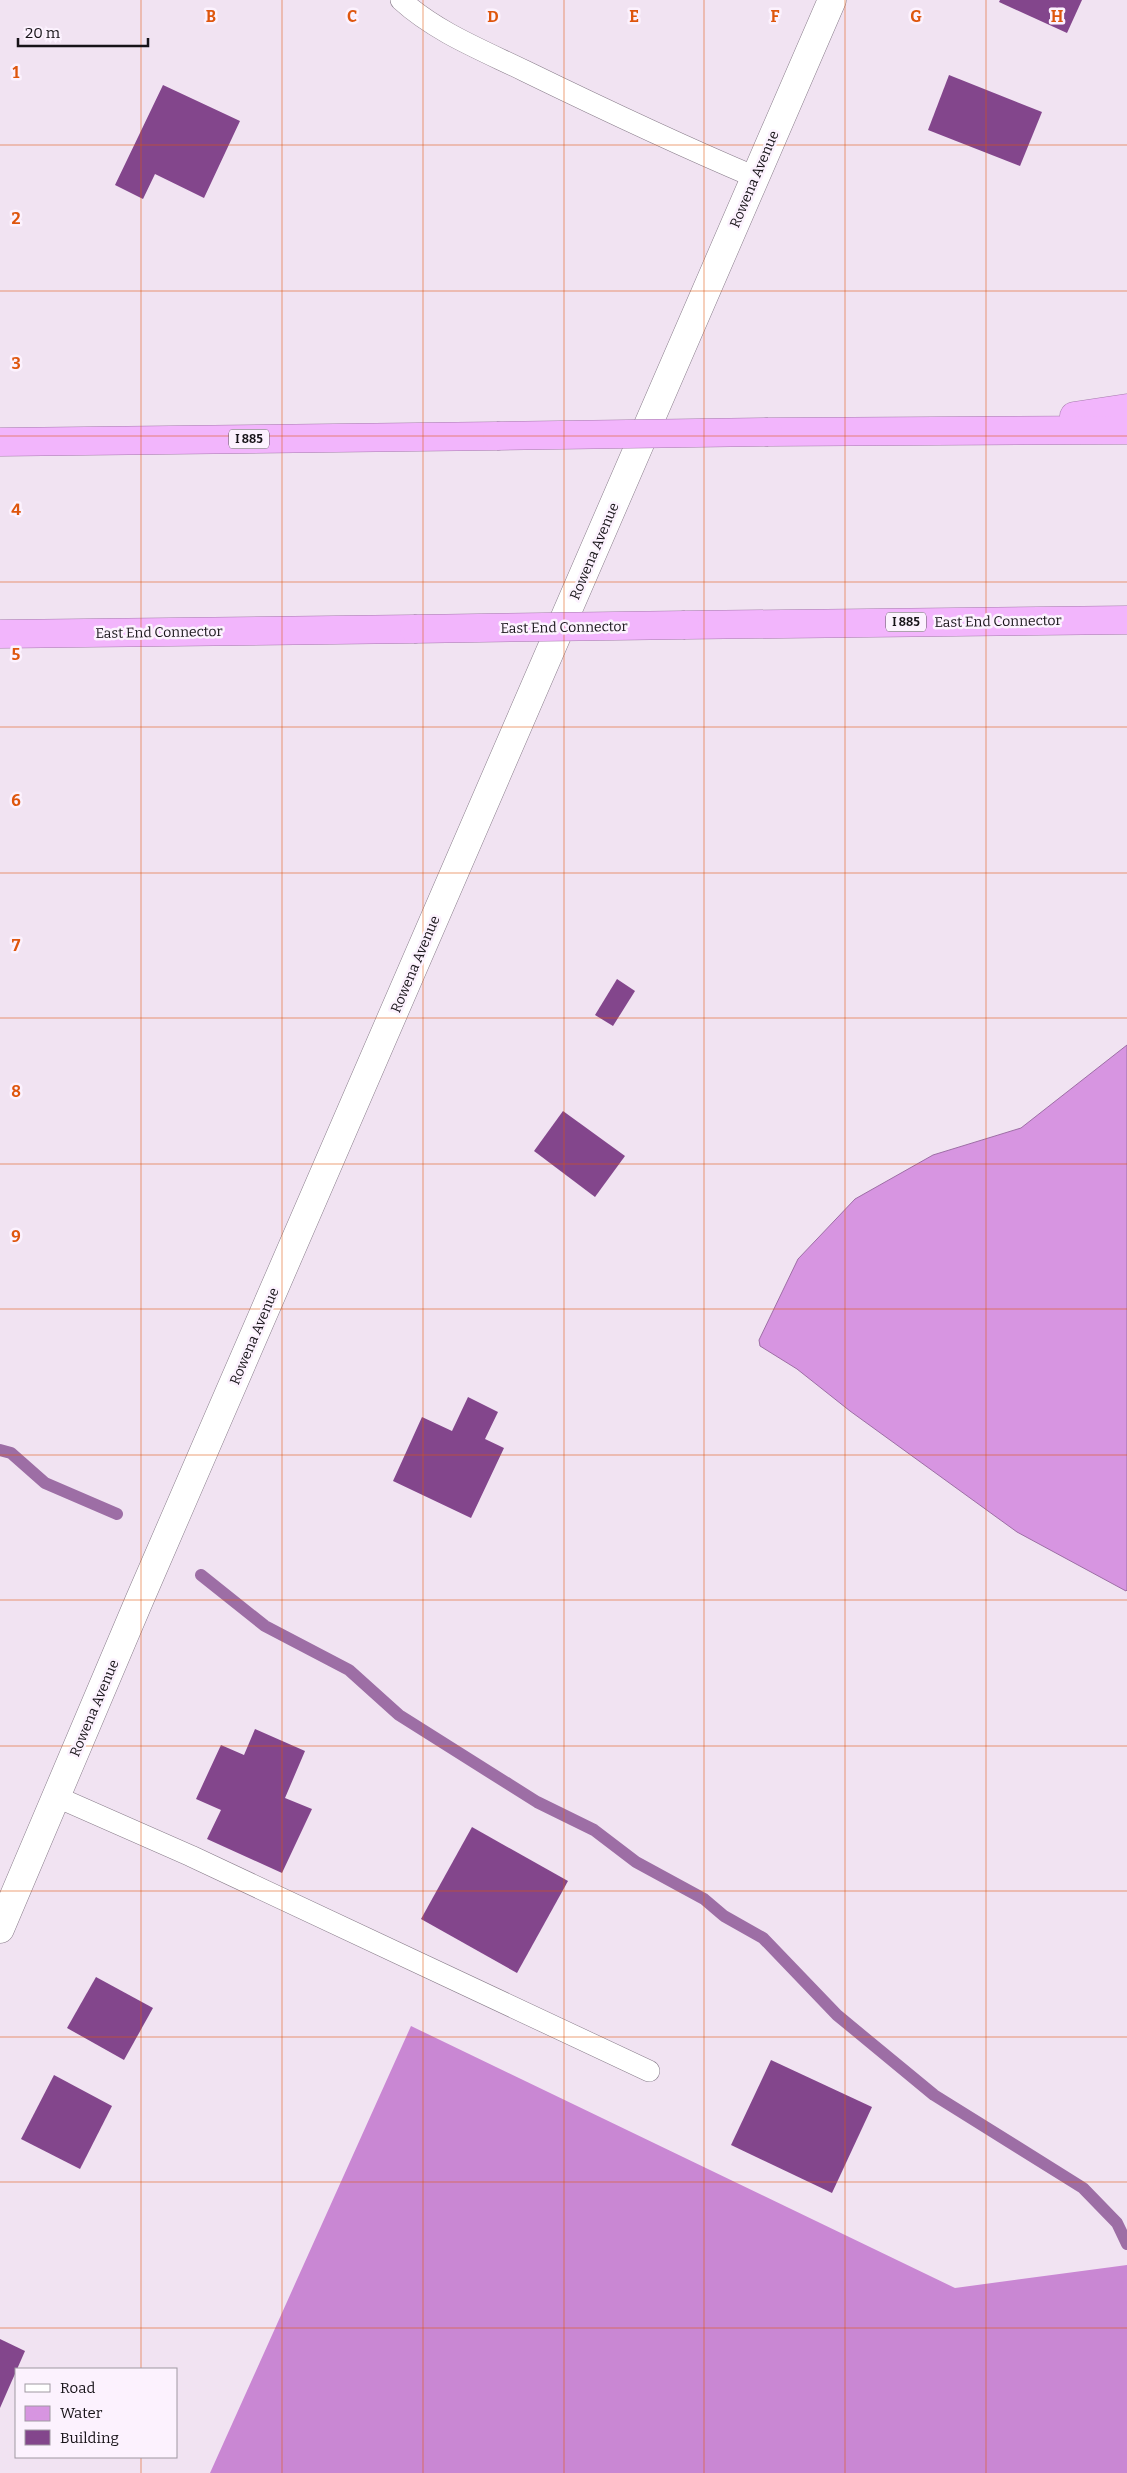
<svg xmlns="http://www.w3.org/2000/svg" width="1127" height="2473" viewBox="0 0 1127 2473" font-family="Bitter,serif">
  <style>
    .forest { fill: #c987d3 }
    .water { fill: #d795e1; stroke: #9d6ea5 }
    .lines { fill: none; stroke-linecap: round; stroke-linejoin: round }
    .stream { stroke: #9d6ea5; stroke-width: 12 }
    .building { fill: #83468c }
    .lane-casing { stroke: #887c8a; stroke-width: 22 }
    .street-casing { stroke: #887c8a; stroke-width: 29 }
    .highway-casing { stroke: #a57cac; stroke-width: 29 }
    .lane { stroke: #fff; stroke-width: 21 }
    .street { stroke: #fff; stroke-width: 28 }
    .highway { stroke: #f2b5fc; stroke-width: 28 }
    .highway-bridge-casing { stroke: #a57cac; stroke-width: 29; stroke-linecap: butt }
    .highway-bridge { stroke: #f2b5fc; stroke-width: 28 }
    .grid { fill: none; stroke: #de560d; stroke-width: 1; stroke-opacity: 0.55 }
    .labels { text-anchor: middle; stroke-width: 5; stroke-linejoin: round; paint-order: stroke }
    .shield { fill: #fcf2fe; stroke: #5c565d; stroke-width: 1 }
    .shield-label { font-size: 12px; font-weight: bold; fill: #171318 }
    .street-label { font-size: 14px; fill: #171318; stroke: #fcf2fe }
    .grid-label { font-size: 16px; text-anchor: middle; font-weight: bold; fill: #de560d; stroke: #fcf2fe; stroke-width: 5; stroke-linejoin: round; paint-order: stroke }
  </style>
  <rect width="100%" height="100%" fill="#f1e3f2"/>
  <!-- forest -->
  <path class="forest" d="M411,2026L955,2288L1127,2265V2473H210Z"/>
  <!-- water -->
  <path class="water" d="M1127,1045V1590L1126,1591L1017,1532L850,1411L797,1369L760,1346L759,1340L798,1259L855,1199L933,1155L1021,1128Z"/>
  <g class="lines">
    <!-- stream -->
    <g class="stream">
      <path d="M0,1450L11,1453L45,1483L117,1514"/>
      <path d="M201,1575L265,1626L349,1670L399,1715L537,1802L594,1830L636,1862L704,1899L724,1916L763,1938L837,2015L934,2095L1083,2188L1117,2223L1127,2244"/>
    </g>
  </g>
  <!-- building -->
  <g class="building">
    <path d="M1000,0H1082L1067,33L999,2Z"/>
    <path d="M949,75L1042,112L1020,166L928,130Z"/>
    <path d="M163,85L240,121L204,198L155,174L143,199L115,185Z"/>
    <path d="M617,979L635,991L613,1026L595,1015Z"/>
    <path d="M563,1111L625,1156L595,1197L534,1151Z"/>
    <path d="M468,1397L498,1412L485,1439L504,1448L471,1518L393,1481L422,1417L452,1431Z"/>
    <path d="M255,1729L305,1751L285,1798L312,1809L282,1873L207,1839L221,1810L196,1799L221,1745L244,1755Z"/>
    <path d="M472,1827L568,1881L517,1973L421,1919Z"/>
    <path d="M96,1977L153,2008L124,2060L67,2028Z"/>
    <path d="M771,2060L872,2107L832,2193L731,2145Z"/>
    <path d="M54,2075L112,2106L80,2169L21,2139Z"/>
    <path d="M0,2339L25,2351L0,2408Z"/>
  </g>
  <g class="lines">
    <defs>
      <g id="lane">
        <path d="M401,0C436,32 482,50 525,71C601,108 677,144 755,177"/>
        <path d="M57,1797L191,1856L649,2071"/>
      </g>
      <path id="street" d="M0,1929L139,1601L832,0"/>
      <g id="highway">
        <path d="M1074,416L1127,408"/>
        <path d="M768,432L1127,430"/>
        <path d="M0,442L497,436"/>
        <path d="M685,625L1127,620"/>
        <path d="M0,634L414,629"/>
      </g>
    </defs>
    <!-- lane casing -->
    <use href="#lane" class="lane-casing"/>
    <!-- street casing -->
    <use href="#street" class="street-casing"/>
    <!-- highway casing -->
    <use href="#highway" class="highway-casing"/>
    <!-- lane -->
    <use href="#lane" class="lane"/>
    <!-- street -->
    <use href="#street" class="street"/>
    <!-- highway -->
    <use href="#highway" class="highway"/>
    <defs>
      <g id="highway-bridge">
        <path d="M497,436L768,432"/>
        <path d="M414,629L685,625"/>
      </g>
    </defs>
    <!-- highway-bridge casing -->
    <use href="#highway-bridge" class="highway-bridge-casing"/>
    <!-- highway-bridge -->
    <use href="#highway-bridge" class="highway-bridge"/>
  </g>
  <!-- grid -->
  <path class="grid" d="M141,0V2369M282,0V2473M423,0V2473M564,0V2473M704,0V2473M845,0V2473M986,0V2473M0,145H1127M0,291H1127M0,436H1127M0,582H1127M0,727H1127M0,873H1127M0,1018H1127M0,1164H1127M0,1309H1127M0,1455H1127M0,1600H1127M0,1746H1127M0,1891H1127M0,2037H1127M0,2182H1127M0,2328H1127M141,2457V2473"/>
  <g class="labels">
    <!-- shield labels -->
    <g class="shield">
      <rect x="229" y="429.5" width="40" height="19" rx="4"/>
      <rect x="886" y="612.5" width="40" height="19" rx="4"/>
    </g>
    <g class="shield-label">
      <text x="249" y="443">I 885</text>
      <text x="906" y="626">I 885</text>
    </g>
    <!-- street labels -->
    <g class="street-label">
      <text transform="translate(754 179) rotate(-67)" y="5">Rowena Avenue</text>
      <text transform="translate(594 551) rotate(-67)" y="5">Rowena Avenue</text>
      <text transform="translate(998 621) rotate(-1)" y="5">East End Connector</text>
      <text transform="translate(564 627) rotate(-1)" y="5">East End Connector</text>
      <text transform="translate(159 632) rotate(-1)" y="5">East End Connector</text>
      <text transform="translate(415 964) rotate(-67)" y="5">Rowena Avenue</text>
      <text transform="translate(254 1336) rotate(-67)" y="5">Rowena Avenue</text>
      <text transform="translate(94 1708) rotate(-67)" y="5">Rowena Avenue</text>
    </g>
  </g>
  <g class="grid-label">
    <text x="211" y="22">B</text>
    <text x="352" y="22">C</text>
    <text x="493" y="22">D</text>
    <text x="634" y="22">E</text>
    <text x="775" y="22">F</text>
    <text x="916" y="22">G</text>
    <text x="1057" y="22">H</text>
    <text x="16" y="78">1</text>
    <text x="16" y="224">2</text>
    <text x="16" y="369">3</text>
    <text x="16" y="515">4</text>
    <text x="16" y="660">5</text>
    <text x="16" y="806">6</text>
    <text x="16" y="951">7</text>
    <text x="16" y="1097">8</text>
    <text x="16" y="1242">9</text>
  </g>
  <!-- legend -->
  <rect x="15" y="2368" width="162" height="90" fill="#fcf2fe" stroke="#a099a2"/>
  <rect x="25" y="2384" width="25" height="8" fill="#ffffff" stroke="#a099a2"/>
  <text x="60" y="2393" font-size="15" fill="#171318">Road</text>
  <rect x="25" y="2406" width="25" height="15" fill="#d795e1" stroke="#a099a2"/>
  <text x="60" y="2418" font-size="15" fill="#171318">Water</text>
  <rect x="25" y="2430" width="25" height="15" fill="#83468c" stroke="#a099a2"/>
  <text x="60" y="2443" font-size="15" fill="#171318">Building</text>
  <!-- scale -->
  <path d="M18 38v8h130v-8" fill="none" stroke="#171318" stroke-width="2.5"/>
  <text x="25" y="38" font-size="15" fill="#171318" stroke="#fcf2fe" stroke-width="4" paint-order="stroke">20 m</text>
</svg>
